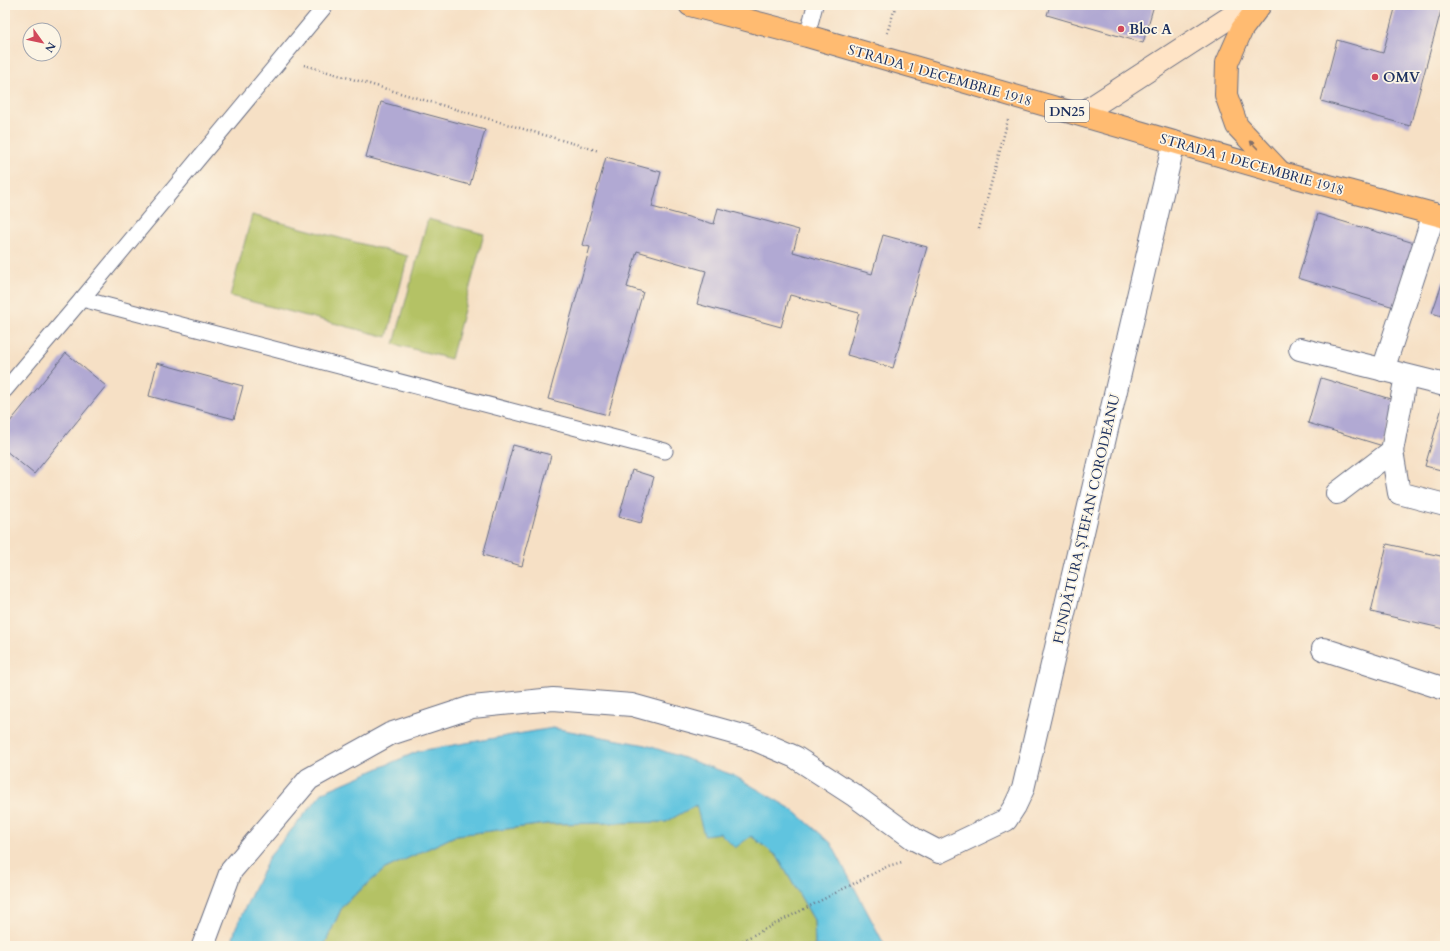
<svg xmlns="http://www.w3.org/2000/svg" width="1450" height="951" viewBox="0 0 1450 951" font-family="Cardo,serif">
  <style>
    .green { fill: #b4c265; stroke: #687862 }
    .water { fill: #61c4df; stroke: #3e7a9e }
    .building { fill: #b1a9d3 }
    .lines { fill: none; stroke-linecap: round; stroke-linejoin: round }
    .service-casing { stroke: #686d82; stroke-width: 17 }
    .minor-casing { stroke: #686d82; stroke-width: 24 }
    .secondary-casing { stroke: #686d82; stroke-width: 24 }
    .primary-casing { stroke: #686d82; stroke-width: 24 }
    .path { stroke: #686d82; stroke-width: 2.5; stroke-dasharray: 1 3; stroke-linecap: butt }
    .service { stroke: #fff; stroke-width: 15 }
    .minor { stroke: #fff; stroke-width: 22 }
    .secondary { stroke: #ffe4c6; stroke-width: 22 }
    .primary { stroke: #ffbb71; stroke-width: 22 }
    .oneway { fill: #826e67 }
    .poi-dot { fill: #d1495b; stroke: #fcf5e5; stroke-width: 1.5 }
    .labels { text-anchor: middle; stroke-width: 3.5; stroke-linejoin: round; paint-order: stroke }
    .shield { fill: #fcf5e5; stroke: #5e6a86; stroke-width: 1 }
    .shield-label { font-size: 13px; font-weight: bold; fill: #1b2f5e }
    .poi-label { font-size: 14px; font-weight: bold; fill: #1b2f5e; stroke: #fcf5e5; text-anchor: start }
    .street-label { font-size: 14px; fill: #1b2f5e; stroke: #fcf5e5 }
  </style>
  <rect width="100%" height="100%" fill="#fcf5e5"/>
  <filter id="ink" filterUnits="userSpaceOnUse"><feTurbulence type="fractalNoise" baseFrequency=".025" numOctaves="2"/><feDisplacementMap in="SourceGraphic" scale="8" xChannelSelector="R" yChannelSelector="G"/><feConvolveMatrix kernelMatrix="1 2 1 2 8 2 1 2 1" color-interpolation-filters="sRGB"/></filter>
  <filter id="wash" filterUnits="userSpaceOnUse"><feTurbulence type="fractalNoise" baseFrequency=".012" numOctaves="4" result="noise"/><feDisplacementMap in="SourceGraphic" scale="16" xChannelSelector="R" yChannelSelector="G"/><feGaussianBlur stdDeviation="0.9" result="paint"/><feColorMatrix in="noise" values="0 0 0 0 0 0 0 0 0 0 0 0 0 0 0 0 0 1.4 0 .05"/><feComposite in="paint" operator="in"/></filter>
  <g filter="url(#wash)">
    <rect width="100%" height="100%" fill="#f6e0c5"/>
    <!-- green -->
    <g class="green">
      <path d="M252,215L408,256L387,337L230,296Z"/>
      <path d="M428,219L484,234L451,359L394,344Z"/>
      <path d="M696,804L720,833L751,836L777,856L814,920L815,946H324L343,905L385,869L457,835L547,824L666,822Z"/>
    </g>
    <!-- water -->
    <path class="water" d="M553,728L646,745L733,775L793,810L831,843L885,946H815L814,920L777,856L751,836L735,848L720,833L704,835L696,805L666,822L547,824L457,835L385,869L343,905L324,946H231L236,927L269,857L323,792L419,751Z"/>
    <g id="blocks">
      <!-- building -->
      <g class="building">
        <path d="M1050,5H1154L1143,43L1047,15Z"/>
        <path d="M1396,5H1437L1442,7L1410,126L1321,101L1337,40L1383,53Z"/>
        <path d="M381,102L485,130L470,185L366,157Z"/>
        <path d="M606,157L661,172L652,207L714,224L718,208L799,230L793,252L872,274L883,235L927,247L893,368L847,355L859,313L790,295L781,327L697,304L706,271L637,251L627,287L643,292L608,415L548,399L590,247L582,245Z"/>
        <path d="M1318,214L1414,243L1394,307L1298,278Z"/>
        <path d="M1445,275V317L1432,313Z"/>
        <path d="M66,353L106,386L34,474L5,450V428Z"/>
        <path d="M157,363L243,386L234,419L149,396Z"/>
        <path d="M1321,378L1397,401L1383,446L1308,423Z"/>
        <path d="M1445,397V471L1425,466Z"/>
        <path d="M513,445L551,455L522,566L483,555Z"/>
        <path d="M632,470L654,477L641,523L619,517Z"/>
        <path d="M1387,544L1445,557V629L1371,612Z"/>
      </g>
    </g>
  </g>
  <g filter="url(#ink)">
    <use href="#blocks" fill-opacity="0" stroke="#686d82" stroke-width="1"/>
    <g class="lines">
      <defs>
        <g id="service">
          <path d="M807,36L815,5"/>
          <path d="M82,299L665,451"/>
          <path d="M5,390L82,299L326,5"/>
        </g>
        <g id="minor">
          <path d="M1300,349L1445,385"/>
          <path d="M1383,370L1434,214"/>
          <path d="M1392,451L1399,493L1445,505"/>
          <path d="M1337,493L1392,451L1406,376"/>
          <path d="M1323,649L1445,689"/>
          <path d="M203,946L231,871L309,779L390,734L472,707L553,699L632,705L751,738L795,757L855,796L914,839L939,852L1006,820L1015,806L1023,789L1174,142"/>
        </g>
        <path id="secondary" d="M1081,114L1249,5"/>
        <g id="primary">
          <path d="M690,5L807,36L1281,173L1445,217"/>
          <path d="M1260,5L1242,29L1227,63L1226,95L1237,126L1280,172"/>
        </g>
      </defs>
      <!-- service casing -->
      <use href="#service" class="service-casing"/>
      <!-- minor casing -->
      <use href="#minor" class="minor-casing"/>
      <!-- secondary casing -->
      <use href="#secondary" class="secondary-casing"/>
      <!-- primary casing -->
      <use href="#primary" class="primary-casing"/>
      <!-- path -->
      <g class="path">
        <path d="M887,33L896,5"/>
        <path d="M304,65L599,151"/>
        <path d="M979,229L1008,120"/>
        <path d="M732,946L888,866L902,862"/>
      </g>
      <!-- service -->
      <use href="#service" class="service"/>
      <!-- minor -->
      <use href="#minor" class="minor"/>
      <!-- secondary -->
      <use href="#secondary" class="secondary"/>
      <!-- primary -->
      <use href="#primary" class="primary"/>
    </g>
    <!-- one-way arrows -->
    <defs><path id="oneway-solid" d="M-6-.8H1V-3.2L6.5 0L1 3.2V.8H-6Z"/></defs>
    <use class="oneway" href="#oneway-solid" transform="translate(1254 145) rotate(-134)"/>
  </g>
  <!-- markers -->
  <g class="poi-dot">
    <circle cx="1121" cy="29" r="4"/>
    <circle cx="1375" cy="77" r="4"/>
  </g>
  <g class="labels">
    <!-- shield labels -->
    <rect class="shield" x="1045" y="100" width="44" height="22" rx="3"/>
    <g class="shield-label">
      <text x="1067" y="116">DN25</text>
    </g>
    <!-- poi labels -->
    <g class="poi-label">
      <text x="1129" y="34">Bloc A</text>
      <text x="1383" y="82">OMV</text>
    </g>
    <!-- street labels -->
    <g class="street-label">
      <text transform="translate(940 75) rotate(16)" y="5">STRADA 1 DECEMBRIE 1918</text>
      <text transform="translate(1252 164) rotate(16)" y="5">STRADA 1 DECEMBRIE 1918</text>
      <text transform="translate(1086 519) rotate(-77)" y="5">FUNDĂTURA ȘTEFAN CORODEANU</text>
    </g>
  </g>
  <!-- margin -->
  <rect width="1450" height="951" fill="none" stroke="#fcf5e5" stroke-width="20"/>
  <!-- north arrow -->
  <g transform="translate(42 42) rotate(123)"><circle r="19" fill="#fcf5e5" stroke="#a2a6af"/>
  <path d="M0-3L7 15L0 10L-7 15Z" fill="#d1495b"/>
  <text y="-6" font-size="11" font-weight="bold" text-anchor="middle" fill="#1b2f5e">N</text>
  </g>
</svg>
